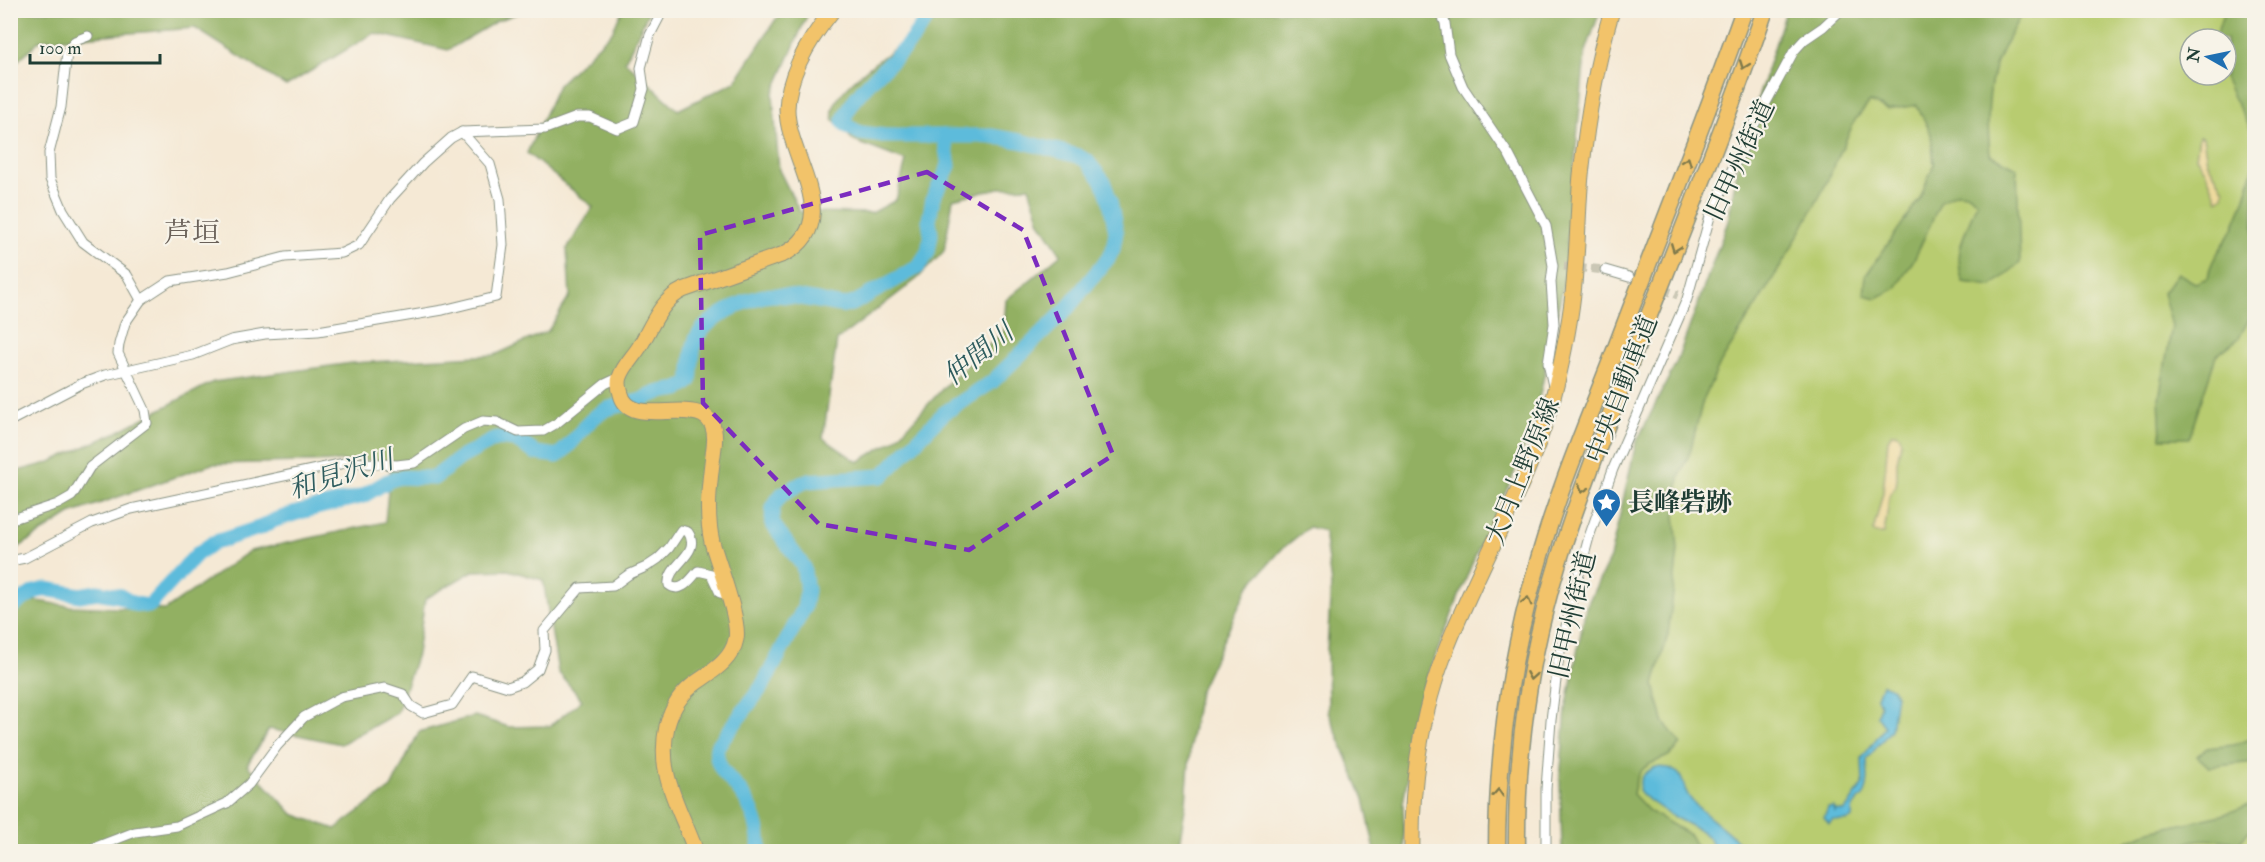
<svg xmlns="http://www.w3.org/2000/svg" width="2265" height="862" viewBox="0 0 2265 862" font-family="'IM FELL Double Pica','Noto Serif JP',serif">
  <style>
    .green { fill: #b8cc6f; stroke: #6c8452; stroke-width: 1.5; fill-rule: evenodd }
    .forest { fill: #92b062; stroke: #58764b; stroke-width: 1.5; fill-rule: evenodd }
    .sand { fill: #eeda9e; stroke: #868c69; stroke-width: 1.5 }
    .water { fill: #5dbbdb; stroke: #3e7c88; stroke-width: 1.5 }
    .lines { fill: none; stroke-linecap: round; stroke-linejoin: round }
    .river { stroke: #5dbbdb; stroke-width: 15 }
    .minor-tunnel { stroke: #cac7b5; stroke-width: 9; stroke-dasharray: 9 4.5; stroke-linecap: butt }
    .minor-casing { stroke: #8a9384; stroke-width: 11 }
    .primary-casing { stroke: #8a9384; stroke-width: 17 }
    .motorway-casing { stroke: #8a9384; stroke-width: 19 }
    .minor { stroke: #fff; stroke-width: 9 }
    .primary { stroke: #f2c36a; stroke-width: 15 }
    .motorway { stroke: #f2c36a; stroke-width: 16 }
    .oneway { stroke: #7e794c }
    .marked { fill: none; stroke: #7b2cbf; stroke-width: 4.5; stroke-dasharray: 12 8; stroke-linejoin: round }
    .labels { text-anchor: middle; stroke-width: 4.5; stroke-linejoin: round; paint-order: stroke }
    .street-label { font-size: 26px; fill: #1f3d34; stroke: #f7f3e8 }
    .poi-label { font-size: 26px; font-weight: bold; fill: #1f3d34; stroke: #f7f3e8; text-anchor: start }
    .water-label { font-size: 27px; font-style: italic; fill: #2e5c5e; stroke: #f7f3e8 }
    .quarter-label { font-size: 28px; fill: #6a6159; stroke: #f7f3e8 }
  </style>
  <rect width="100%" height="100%" fill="#f7f3e8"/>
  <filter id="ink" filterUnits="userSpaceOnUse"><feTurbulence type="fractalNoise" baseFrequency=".0167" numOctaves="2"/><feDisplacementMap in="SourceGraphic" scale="12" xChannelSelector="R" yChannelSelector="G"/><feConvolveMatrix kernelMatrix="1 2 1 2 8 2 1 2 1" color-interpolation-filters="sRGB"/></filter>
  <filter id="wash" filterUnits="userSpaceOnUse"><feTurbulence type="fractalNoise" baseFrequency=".008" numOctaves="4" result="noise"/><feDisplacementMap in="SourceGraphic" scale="24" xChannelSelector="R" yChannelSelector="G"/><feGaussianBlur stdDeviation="1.35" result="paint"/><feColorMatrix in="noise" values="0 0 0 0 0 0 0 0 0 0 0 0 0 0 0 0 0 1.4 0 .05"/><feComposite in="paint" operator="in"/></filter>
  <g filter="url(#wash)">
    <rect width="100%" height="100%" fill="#f5e9d5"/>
    <!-- green -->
    <path class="green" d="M1865,11H2254V851L1592,852L1660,446ZM2190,39H2226V75H2190Z"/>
    <!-- forest -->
    <g class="forest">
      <path d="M1849,10L2023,11C2013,30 2000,50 1994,70C1987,98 1987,126 1990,154L2017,168L2020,263L1992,286L1963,282C1952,250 1967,231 1977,202L1969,194L1956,193L1941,201L1915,258L1896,288L1877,298L1864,295L1866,275L1919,200L1934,165L1931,134L1917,105L1888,110L1870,102L1855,120L1823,190L1787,256L1721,362L1703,400L1690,452L1679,478L1675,515L1678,550L1672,602L1668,634L1654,685L1663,721L1681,744C1661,771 1641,750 1633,794L1649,811L1690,835L1699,851L1562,852L1560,780L1566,709L1586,607L1610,558L1636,443L1677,361L1728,221L1740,154L1786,11H1831L1844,14Z"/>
      <path d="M11,11H524L497,21L448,50L374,33L286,86L195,28L40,40L11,67Z"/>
      <path d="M622,11H649L625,61L678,110L735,82L776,19L791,11H809L773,94L779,170L800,212L872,213L896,200L906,161L854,141L833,119C833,116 832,113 833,110C838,81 925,28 951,11H1600L1585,54L1563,286L1534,423L1511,481L1477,551L1422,690L1403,804L1405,851H1375L1364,799L1328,712L1327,651L1331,584L1324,531L1309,527L1282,549L1248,587L1199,692L1191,738L1186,802L1178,851H13L10,849L11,597L70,606L165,610L250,551L385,522L391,460L212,464L70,514L16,549H11L10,473L48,463L113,434L213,382L352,363L495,355L548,331L570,296L567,249L593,207L527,153L558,85L612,32ZM1029,187L1040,222L1061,254L1006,300L1004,331L946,385L896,439L858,462L823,438L837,340L917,279L944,251L953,199L999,188ZM508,570L543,580L558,672L582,700L550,726L509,727L475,716L419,732L391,788L335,829L293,814L247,765L269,729L341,744L397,713L417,654L425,599L473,571Z"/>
      <path d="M2224,11H2254V134L2233,97L2223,75H2226V39H2215Z"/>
      <path d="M2254,165V310L2239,338L2216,356L2189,438H2161L2159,398L2172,326L2163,293L2178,273L2195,283L2208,278C2210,257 2225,246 2233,228C2242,208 2249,187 2254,165Z"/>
      <path d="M2254,737V762L2209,767L2197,756L2207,748L2234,745Z"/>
      <path d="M2254,803V830L2249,831L2239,842C2216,840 2192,834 2174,851H2106L2150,831L2222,815Z"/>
    </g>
    <!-- sand -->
    <g class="sand">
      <path d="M2199,136L2203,137L2207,161L2224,190L2223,196L2218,200L2205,170L2196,157Z"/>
      <path d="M1892,433H1896L1900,436L1901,442L1897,462V479L1896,486L1890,494L1884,534H1876L1873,532L1883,492L1888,440Z"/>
    </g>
    <!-- water -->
    <g class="water">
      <path d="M1882,684L1892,688L1896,694L1891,730L1867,759C1867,770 1870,782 1865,793C1862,799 1855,802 1853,808C1851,811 1853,815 1852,818C1849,822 1837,821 1833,820L1829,824L1824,818L1828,808L1834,807L1835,812L1836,810L1845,811L1863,784L1862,758L1885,727L1877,716L1880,705L1877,697Z"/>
      <path d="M1656,767L1669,768L1678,773C1685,781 1682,790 1693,802C1709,820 1732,831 1745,851H1716L1709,838L1701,831L1672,816L1643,796L1639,791C1640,777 1644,772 1656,767Z"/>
    </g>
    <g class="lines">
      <!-- river -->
      <g class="river">
        <path d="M10,608L34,592L46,589L80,595L97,592L120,596L134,604L149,606L197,554L213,543L262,527L275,520L300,512L363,496L388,481L400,477L434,478L460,458L497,438L515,440L536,453L557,456C576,443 585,419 607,409C617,405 629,404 639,401C647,398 654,393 661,392C676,388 677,393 690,381C692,367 691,352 696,339C704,319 754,294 775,295C798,296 821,302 844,306L854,303L918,267L928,252L931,234L929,220L933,198L949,166L944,136"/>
        <path d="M759,852C761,833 754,810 742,794C731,779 714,768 717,747L763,685L804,608L807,590L803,566L772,523L773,506L782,494L806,481L882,476L944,413L992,382L1066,310L1109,257L1113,249L1116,232L1110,201L1103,181L1087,161L1078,156L1020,141L991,136H885L860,133L847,126L843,121C857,86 887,69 910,42C918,32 925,21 932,10"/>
      </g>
    </g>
  </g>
  <g filter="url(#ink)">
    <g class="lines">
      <!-- minor-tunnel -->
      <g class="minor-tunnel">
        <path d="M1564,266L1605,270"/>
        <path d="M1637,280L1678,295"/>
      </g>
      <defs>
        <g id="minor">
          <path d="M1440,10L1445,23L1449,54L1463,87L1509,155L1546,226L1553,266L1551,282L1554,324L1548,363L1553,386"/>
          <path d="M88,36L75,41L67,52L61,107L49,153L50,179L63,210L83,242L127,275L141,300"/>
          <path d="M1605,270L1629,277"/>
          <path d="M10,421L81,384L105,375L193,355L231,340L265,334L318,331L443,310L496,297L503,245L500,199L490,164L462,132"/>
          <path d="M10,520L58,504L72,496L90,467L147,423L145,410L118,353L119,344L125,323L141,300L170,281L228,272L285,257L342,253L359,245L390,199L423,163L451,138L462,132L545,129L577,117H590L617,129L634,122L644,89L641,68L650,35L663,10"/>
          <path d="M10,561L25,558L92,523L131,509L349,462L397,465L414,463L464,429L483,421L497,422L518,432L543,431L557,423L605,384L620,377"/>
          <path d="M83,852L135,832L177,826L227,803L249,784L277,746L304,717L341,697L385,688L403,694L411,706L423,713L452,705L472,676L508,687L522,682L538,669L545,650L544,631L580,588L613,586L628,575L646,567L658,559L669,548L681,530L688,532C703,554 666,565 669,585C681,594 690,580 698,571L711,574L720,593L728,595"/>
          <path d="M1546,852V789L1551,720L1559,656L1574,592L1589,537L1613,469L1687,299L1711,213L1724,186L1754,125L1794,51L1804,40L1823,27L1841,10"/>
        </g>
        <g id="primary">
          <path d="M696,852C680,807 656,775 667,726C672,707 681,693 697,682C713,671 732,660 736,639C740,620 718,564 712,542C705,511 710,479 714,447C723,379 631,437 621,394C619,388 618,383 620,377C624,365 634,356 640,346C652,326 661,300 683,290L784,254C846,221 787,158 787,109C788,73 811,37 833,10"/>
          <path d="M1412,852C1411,784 1420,718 1444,655C1479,562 1535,476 1558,378C1566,343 1573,306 1575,271C1578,239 1578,207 1581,175C1587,119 1596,64 1612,10"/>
        </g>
        <g id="motorway">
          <path d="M1497,852C1497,754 1510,659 1537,566C1557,493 1587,423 1614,353C1657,239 1703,126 1744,10"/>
          <path d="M1517,852C1516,770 1525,688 1545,609C1565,529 1597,452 1626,374C1673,253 1723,133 1765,10"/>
        </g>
      </defs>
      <!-- minor casing -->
      <use href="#minor" class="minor-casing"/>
      <!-- primary casing -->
      <use href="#primary" class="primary-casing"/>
      <!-- motorway casing -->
      <use href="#motorway" class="motorway-casing"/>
      <!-- minor -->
      <use href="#minor" class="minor"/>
      <!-- primary -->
      <use href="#primary" class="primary"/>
      <!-- motorway -->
      <use href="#motorway" class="motorway"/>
    </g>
    <!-- one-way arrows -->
    <defs><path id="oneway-chevron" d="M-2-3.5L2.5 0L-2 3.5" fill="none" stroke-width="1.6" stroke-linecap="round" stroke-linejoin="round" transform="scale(1.5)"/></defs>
    <g class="oneway">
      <use href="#oneway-chevron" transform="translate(1744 65) rotate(110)"/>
      <use href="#oneway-chevron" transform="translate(1687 161) rotate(-69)"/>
      <use href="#oneway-chevron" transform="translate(1675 248) rotate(111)"/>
      <use href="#oneway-chevron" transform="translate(1583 489) rotate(110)"/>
      <use href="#oneway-chevron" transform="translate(1527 601) rotate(-75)"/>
      <use href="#oneway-chevron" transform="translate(1531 676) rotate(100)"/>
      <use href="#oneway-chevron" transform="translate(1498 793) rotate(-87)"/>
    </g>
  </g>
  <!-- marked area -->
  <path class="marked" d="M927,172L1023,230L1113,455L969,550L819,524L703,403L700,235Z"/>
  <!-- icons -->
  <defs>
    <symbol id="sight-pin" viewBox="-11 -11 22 30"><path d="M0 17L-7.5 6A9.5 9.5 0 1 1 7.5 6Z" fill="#1f6fb2" stroke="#f7f3e8"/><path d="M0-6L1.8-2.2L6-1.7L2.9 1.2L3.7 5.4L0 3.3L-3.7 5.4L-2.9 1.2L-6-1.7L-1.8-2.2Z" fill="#fff"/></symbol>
  </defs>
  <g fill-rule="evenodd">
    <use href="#sight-pin" x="1590" y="486" width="33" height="45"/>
  </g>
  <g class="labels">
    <!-- street labels -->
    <g class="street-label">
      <text transform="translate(1739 160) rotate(-65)" y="9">旧甲州街道</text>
      <text transform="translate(1621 389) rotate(-69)" y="9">中央自動車道</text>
      <text transform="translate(1522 471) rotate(-68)" y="9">大月上野原線</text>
      <text transform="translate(1572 615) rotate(-77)" y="9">旧甲州街道</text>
    </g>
    <!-- poi labels -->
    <g class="poi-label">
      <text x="1628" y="511">長峰砦跡</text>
    </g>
    <!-- water labels -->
    <g class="water-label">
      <text transform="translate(978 354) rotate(-39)" y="9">仲間川</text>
      <text transform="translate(341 474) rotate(-17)" y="9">和見沢川</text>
    </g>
    <!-- quarter labels -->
    <g class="quarter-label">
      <text x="192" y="242">芦垣</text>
    </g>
  </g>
  <!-- margin -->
  <rect width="2265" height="862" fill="none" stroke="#f7f3e8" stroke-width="36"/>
  <!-- north arrow -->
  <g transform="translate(2208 57) rotate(279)"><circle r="28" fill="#f7f3e8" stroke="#a1aaa0" stroke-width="1.5"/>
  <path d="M0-4.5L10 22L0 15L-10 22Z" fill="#1f6fb2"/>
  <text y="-9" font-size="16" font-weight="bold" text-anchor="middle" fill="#1f3d34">N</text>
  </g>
  <!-- scale -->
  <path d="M30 54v9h130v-9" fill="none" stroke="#1f3d34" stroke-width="3"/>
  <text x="39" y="54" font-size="18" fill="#1f3d34" stroke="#f7f3e8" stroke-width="4.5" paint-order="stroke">100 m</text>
</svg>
